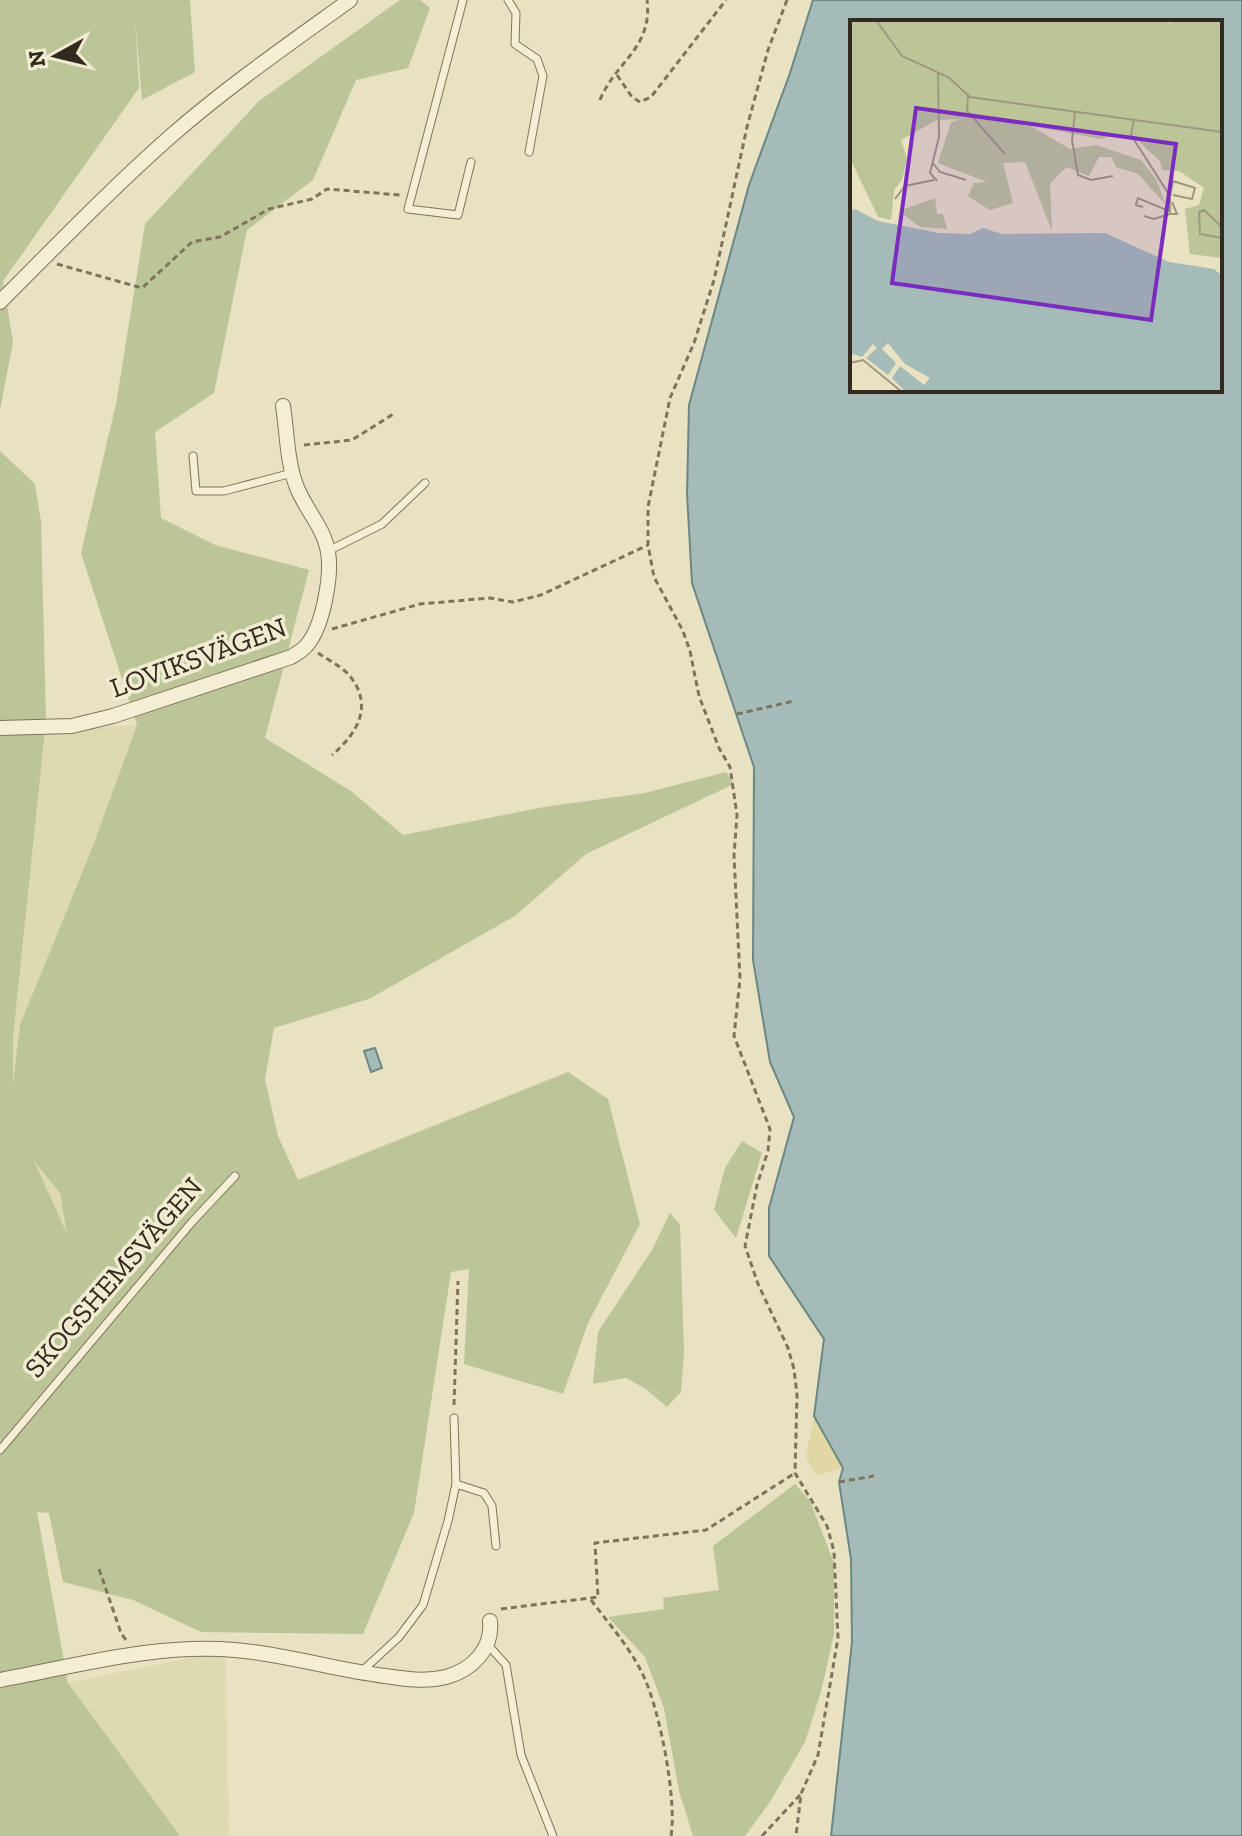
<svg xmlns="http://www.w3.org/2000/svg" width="1242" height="1836" viewBox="0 0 1242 1836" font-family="'Zilla Slab',serif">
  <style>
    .farmland { fill: #dddab1 }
    .green { fill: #bbc598; fill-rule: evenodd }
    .sand { fill: #e1d7a2 }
    .water { fill: #a4bbb7; stroke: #6c8884; stroke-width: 2; fill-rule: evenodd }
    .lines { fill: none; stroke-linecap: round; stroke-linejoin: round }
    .service-casing { stroke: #80735c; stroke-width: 9 }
    .minor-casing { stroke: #80735c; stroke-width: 16 }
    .path { stroke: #80735c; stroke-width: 3; stroke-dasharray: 6 4; stroke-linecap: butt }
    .service { stroke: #f4eed4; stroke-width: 7 }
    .minor { stroke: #f4eed4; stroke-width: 14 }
    .labels { text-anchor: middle; stroke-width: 7; stroke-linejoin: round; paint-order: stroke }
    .street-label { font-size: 28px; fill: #322a1e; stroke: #f1ebd1 }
    .inset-road { fill: none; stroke: #9f9880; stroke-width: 2 }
    .view { fill: #7b2cbf; fill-opacity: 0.15; stroke: #7b2cbf; stroke-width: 4 }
    .inset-edge { fill: none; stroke: #322a1e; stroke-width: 4 }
  </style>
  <rect width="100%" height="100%" fill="#e8e1c2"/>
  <!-- farmland -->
  <g class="farmland">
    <path d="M137,725L91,851L9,1128L61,1193L88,1353L0,1393V735Z"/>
    <path d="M225,1651L229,1836H0V1696Z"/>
  </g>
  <!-- green -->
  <g class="green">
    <path d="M0,0H190L195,72L142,100L135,18L139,88L3,281L13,342L0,410Z"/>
    <path d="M400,0H420L430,8L408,68L356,80L313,180L247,230L214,393L155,432L161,518L215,545L309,570L265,738L351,791L403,835L544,807L645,793L726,772L734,784L586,854L515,916L369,999L274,1028L265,1079L278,1136L298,1180L568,1072L608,1099L640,1224L588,1323L563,1394L464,1364L469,1269L451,1272L414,1513L363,1634L201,1632L133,1600L63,1582L49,1513L37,1512L68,1683L180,1836H0V451L35,484L41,521L46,720L13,1037V1084L20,1025L91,851L137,725L81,553L116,404L145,224L259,101ZM34,1161L60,1193L67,1234Z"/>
    <path d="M742,1141L762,1153L736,1238L714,1210L725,1168Z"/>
    <path d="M670,1213L680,1225L684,1353L681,1392L667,1407L646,1389L626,1378L593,1384L598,1332L652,1250Z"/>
    <path d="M795,1484L810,1501L834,1563V1634L821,1692L805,1742L770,1802L745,1836H693L679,1791L664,1708L645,1657L608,1617L664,1609L663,1598L719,1590L713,1546Z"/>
  </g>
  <!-- sand -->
  <path class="sand" d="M814,1416L843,1468L816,1476L806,1457Z"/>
  <!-- water -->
  <g class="water">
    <path d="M813,0H1242V1836H831L852,1642L851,1559L839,1482L843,1468L814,1416L824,1339L769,1256V1208L794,1117L770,1062L753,960L754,767L692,583L687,494L689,405L749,185L790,73ZM1220,22V390H852V22Z"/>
    <path d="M375,1048L382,1068L371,1072L364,1051Z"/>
  </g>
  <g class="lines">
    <defs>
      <g id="service">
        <path d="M463,0L408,209L458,215L471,162"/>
        <path d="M508,0L516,13L515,44L537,59L543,76L529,152"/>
        <path d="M193,456L196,491H224L292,473"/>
        <path d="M328,551L382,524L425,483"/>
        <path d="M0,1450L192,1222L235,1176"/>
        <path d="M456,1484L484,1493L492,1506L496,1546"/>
        <path d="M488,1645L506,1665L521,1755L553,1836"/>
        <path d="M362,1671L399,1637L423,1605L448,1521L456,1484L454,1418"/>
      </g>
      <g id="minor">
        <path d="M0,302C56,246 111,189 171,136C227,87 289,44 350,0"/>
        <path d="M0,728L72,726L113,716L291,657C296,654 303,650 306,646C323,628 332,575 328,552C324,527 304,508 296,485C287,461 287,432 283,406"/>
        <path d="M0,1680C76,1666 157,1643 235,1650C285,1654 335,1670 385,1676C405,1679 426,1682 446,1677C472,1670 493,1649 490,1621"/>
      </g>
    </defs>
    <!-- service casing -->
    <use href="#service" class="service-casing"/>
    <!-- minor casing -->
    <use href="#minor" class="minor-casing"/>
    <!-- path -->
    <g class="path">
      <path d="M787,0L768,50L747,127L714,280L694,343L670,398L648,507V545L654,577L683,631L690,651L699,696L719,748L730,767L737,815L734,855L740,979L734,1036L770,1129L768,1151L757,1185L745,1246L758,1284L788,1348L794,1369L797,1395L795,1473L827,1526L834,1551L838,1638L818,1755L801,1794L796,1836"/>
      <path d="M617,75L632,97L640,102L651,97L726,0"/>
      <path d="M600,100C615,62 653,48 647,0"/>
      <path d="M57,264L142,288L192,242L220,237L269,209L312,199L327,189L400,195"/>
      <path d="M304,445L352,440L395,413"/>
      <path d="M332,629L420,604L490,598L513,602L541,595L648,545"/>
      <path d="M318,653C328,660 341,666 349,675C374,705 358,733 332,755"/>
      <path d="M737,714L794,701"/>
      <path d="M454,1405L458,1281"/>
      <path d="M839,1482L874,1476"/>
      <path d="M99,1569L121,1633L126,1640"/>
      <path d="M591,1600C610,1625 631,1649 644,1677C660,1712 677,1799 671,1836"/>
      <path d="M501,1609L598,1597L595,1543L706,1530L795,1473"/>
      <path d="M762,1836L800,1795"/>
    </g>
    <!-- service -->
    <use href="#service" class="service"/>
    <!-- minor -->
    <use href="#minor" class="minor"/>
  </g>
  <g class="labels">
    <!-- street labels -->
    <g class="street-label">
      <text transform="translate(198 657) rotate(-20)" y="10">LOVIKSVÄGEN</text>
      <text transform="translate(113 1277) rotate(-49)" y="10">SKOGSHEMSVÄGEN</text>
    </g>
  </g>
  <!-- overview -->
  <g transform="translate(850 20)">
    <rect width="372" height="372" fill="#e8e1c2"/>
    <path d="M0,0H317L320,5V0H372V238L340,234L335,189L349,185L354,168L329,151L312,150L310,141L286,119L264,115L251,119L181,106L220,129L246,125L291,140L306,159L316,185L288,154L266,147L261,137H249L239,156L216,147L200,164L202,211L175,142L153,143L163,183L140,190L118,176L124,163L137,162L88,143L101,102L111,99L87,100L51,120L57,139L52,160L44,170L41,200L28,197L0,138ZM85,178L87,194H93L97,209L70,207L49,191Z" fill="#bbc598"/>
    <path d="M5,189L28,201L89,213L120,214L133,208L152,214L255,213L319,242L364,249L372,256V372H56L42,358L50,346L74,365L80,358L55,344L38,323L32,329L46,343L38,355L16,338L27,328L23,324L12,337L0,333V191Z" fill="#a4bbb7"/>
    <path class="inset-road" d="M26,0L52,36L98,57L120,77L372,112M118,75L117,91L155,134M225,92L222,120L228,155L241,160L263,156M284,99L281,115L320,176V194H327L322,182M82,142L90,152L116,160M87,161L80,153L89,117L88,53M320,176L323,161L345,168L342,179L323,175M45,179L55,166L84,160M293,187L286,185L288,178L319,191M294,196L304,199L320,194M372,207L354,190L349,192L350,214L372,218M0,343L13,340L52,372"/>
    <path class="view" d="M66,88L326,124L301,300L42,263Z"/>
    <rect width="372" height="372" class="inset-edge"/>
  </g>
  <!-- north arrow -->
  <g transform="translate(56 56) rotate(262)" stroke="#f1ebd1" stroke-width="6" paint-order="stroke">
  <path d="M0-6L14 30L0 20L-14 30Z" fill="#322a1e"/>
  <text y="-12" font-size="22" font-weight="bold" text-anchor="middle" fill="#322a1e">N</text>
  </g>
</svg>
